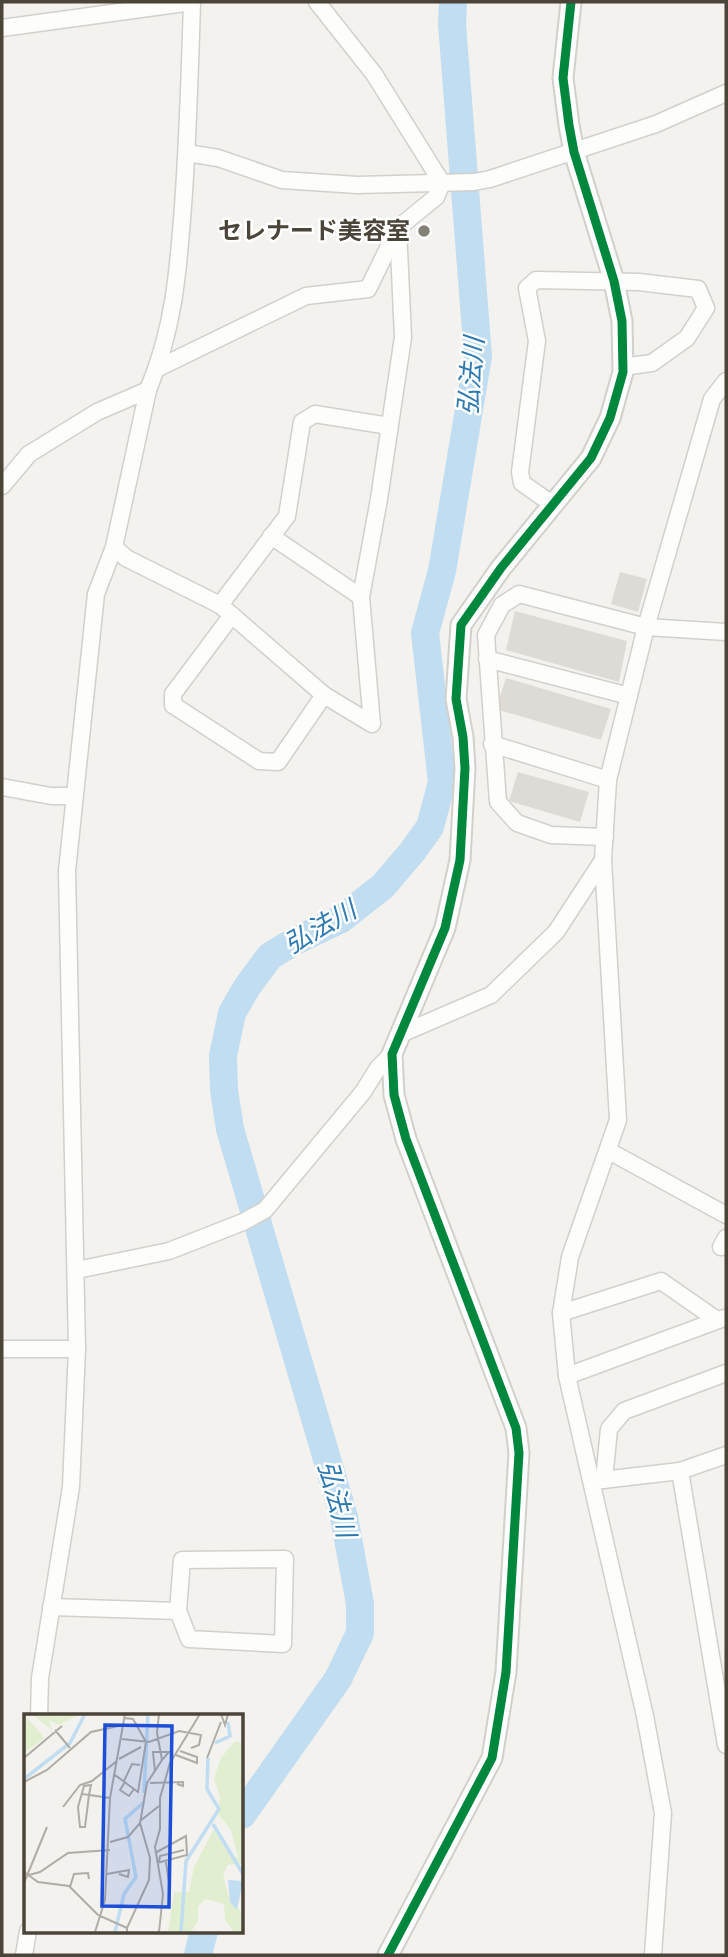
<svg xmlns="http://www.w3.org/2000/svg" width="728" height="1957" viewBox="0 0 728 1957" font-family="Arial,'Noto Sans JP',sans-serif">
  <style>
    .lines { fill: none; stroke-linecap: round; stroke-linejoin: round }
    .river { stroke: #c0ddf1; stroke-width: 28 }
    .building { fill: #dedbd6 }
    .minor-casing { stroke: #d2d0cb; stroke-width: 19 }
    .tertiary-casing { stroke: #d2d0cb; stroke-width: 23 }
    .minor { stroke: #fdfdfc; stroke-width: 16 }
    .tertiary { stroke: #fdfdfc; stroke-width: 19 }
    .cycleway-casing { stroke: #fff; stroke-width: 13 }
    .cycleway { stroke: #00873e; stroke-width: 9 }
    .poi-dot { fill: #868178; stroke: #fff; stroke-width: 2.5 }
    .labels { text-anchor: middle; stroke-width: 5; stroke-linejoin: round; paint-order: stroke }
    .poi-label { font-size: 24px; font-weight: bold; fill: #4b4439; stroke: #fff; text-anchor: end }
    .water-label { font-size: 26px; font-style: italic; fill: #2e7ab2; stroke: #fff }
    .inset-river { fill: none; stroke: #c0ddf1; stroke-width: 3.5 }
    .inset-road { fill: none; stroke: #b0aca6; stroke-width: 2 }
    .view { fill: #1d4ed8; fill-opacity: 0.15; stroke: #1d4ed8; stroke-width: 3.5 }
    .inset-edge { fill: none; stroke: #4b4439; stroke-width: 3.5 }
  </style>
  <rect width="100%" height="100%" fill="#f4f2ee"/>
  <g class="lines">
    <!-- river -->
    <g class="river">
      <path d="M242,1815L338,1679L360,1633V1604L344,1517L230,1129L224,1090L223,1056L232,1013L247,987L270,956L295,941L341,919L383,886L412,852L430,827L442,782L425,633L442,571L478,356L452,24L453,2"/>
      <path d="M198,1955L204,1931"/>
    </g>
  </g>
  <!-- building -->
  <g class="building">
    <path d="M620,572L647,579L638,612L611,604Z"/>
    <path d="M515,611L627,641L619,682L506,650Z"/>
    <path d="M506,678L611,709L601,740L496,709Z"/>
    <path d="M518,772L589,792L580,822L509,801Z"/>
  </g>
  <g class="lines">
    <defs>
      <g id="minor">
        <path d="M2,28L192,2"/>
        <path d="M187,153L218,158L282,180L357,185L474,182L490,179L656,124L726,93"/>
        <path d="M156,369L306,296L368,289L397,230"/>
        <path d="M2,486L29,454L97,412L148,390"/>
        <path d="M552,504L522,483L520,472L537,341L527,288L536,280L639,282L698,289L706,308L687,338L652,363L622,367"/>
        <path d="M271,536L361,597"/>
        <path d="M114,547L126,558L220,605L324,695L372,724L361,597L379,499L403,337L398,228L436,197L442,183L374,74L317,2"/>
        <path d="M220,605L287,516L302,422L315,414L389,426"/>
        <path d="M232,615L173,694V705L259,761L278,762L324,695"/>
        <path d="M487,659L629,696"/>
        <path d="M492,744L608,780"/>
        <path d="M2,787L51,796H73"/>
        <path d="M605,837L551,835L517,823L498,802L486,635L502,605L519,594L646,627L726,632"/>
        <path d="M401,1034L491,995L556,932L603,860"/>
        <path d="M609,1151L726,1215"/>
        <path d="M721,1247L726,1238"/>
        <path d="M77,1270L169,1251L243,1222L265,1210L363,1092L378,1068L392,1054"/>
        <path d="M561,1313L661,1281L717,1320"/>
        <path d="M2,1349H77"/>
        <path d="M567,1376L724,1318"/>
        <path d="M680,1471L726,1745"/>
        <path d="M604,1480L609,1429L624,1411L726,1373"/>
        <path d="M594,1481L680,1471L726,1455"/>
        <path d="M51,1607L178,1611L182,1560L285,1559L283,1644L189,1639L178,1611"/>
        <path d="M39,1716L40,1678L71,1487L77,1349L67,871L96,594L114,547L148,390C174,328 178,273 183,206C188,138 190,70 192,2"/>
        <path d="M24,1955L28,1931"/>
        <path d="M653,1955L663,1813L645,1716L567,1376L561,1313L570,1257L618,1120L603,860L608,780L646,627L712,399L726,381"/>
      </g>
      <path id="tertiary" d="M388,1955L492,1758L506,1672L519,1453L516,1428L406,1139L394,1095L392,1054L445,928L460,860L465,768L463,737L456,699L461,625L501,568L591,458L610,418L623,372L622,321L614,281L574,152L569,125L563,78L571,2"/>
    </defs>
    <!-- minor casing -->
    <use href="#minor" class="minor-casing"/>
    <!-- tertiary casing -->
    <use href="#tertiary" class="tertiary-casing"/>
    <!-- minor -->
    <use href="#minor" class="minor"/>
    <!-- tertiary -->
    <use href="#tertiary" class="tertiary"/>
    <defs>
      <path id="cycleway" d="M388,1955L492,1758L506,1672L519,1453L516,1428L406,1139L394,1095L392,1054L445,928L460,860L465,768L463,737L456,699L461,625L501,568L591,458L610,418L623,372L622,321L614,281L574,152L569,125L563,78L571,2"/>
    </defs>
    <!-- cycleway casing -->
    <use href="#cycleway" class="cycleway-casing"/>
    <!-- cycleway -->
    <use href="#cycleway" class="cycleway"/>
  </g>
  <!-- markers -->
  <circle class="poi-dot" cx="424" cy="231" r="7"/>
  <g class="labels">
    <!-- poi labels -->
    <g class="poi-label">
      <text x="410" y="239">セレナード美容室</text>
    </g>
    <!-- water labels -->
    <g class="water-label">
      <text transform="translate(471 376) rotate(-85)" y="9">弘法川</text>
      <text transform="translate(320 927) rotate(-30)" y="9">弘法川</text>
      <text transform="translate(337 1499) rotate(75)" y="9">弘法川</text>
    </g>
  </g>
  <!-- overview -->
  <g transform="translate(24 1714)">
    <rect width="219" height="219" fill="#f4f2ee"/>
    <path d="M0,0L20,24L0,39ZM8,0H56L35,11L25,6L28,16ZM211,27L219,29V149L204,151L199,160L206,188L219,199V218H210L201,206L200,190L182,185L174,192V207L167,218H144L150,178H165L170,153L190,115L207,144L214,143L207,116L194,100L196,83L190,65L197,44Z" fill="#e1eecf"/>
    <path d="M204,166L219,167L213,196L206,188Z" fill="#c0ddf1"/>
    <path class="inset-river" d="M191,29L206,22L204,8M0,65L46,29L61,0M120,79L124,0M189,110L219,160M91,218L100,180L112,163L101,105L120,88M157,218L162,147L195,95L183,75L184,44"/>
    <path class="inset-road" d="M197,0L201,11L204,0M31,16L46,34M98,25L125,28L155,17L177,21L175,31L167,34M152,41L173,49V43L156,37M0,44L38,12M183,44L197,8M95,45L117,33M131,58L129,38H145L138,46M91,61L114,78L122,28L109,5L100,4M100,67L108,50L116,51M0,68L23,56L67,18L99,11M101,68L96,76L105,82L110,75M126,69L159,68V72L153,70M58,80L65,81L67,71L60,72L54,93L56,113H61L65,81L86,84M39,93L56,71L68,67L93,47M116,107L135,92M86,128L104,123L116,109M131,139L162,122L163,141L133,149M135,148L136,142L160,136M142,148L146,175M0,158L14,168L45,172L74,201L103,214V218M83,160L105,156L104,163L95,160M5,161L16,158L44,139L86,136M0,169L23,113M46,173L50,160L64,159L65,165M103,214L125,166L126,144L116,109L123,69L138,46L133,19L135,0M71,218L81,186L86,84L101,0M135,218L139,180L131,133L136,115V84L146,49L176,0"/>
    <path class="view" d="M81,11L148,12L145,193L78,192Z"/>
    <rect width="219" height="219" class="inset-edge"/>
  </g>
  <!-- border -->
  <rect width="728" height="1957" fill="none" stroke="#4b4439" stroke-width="7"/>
</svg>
